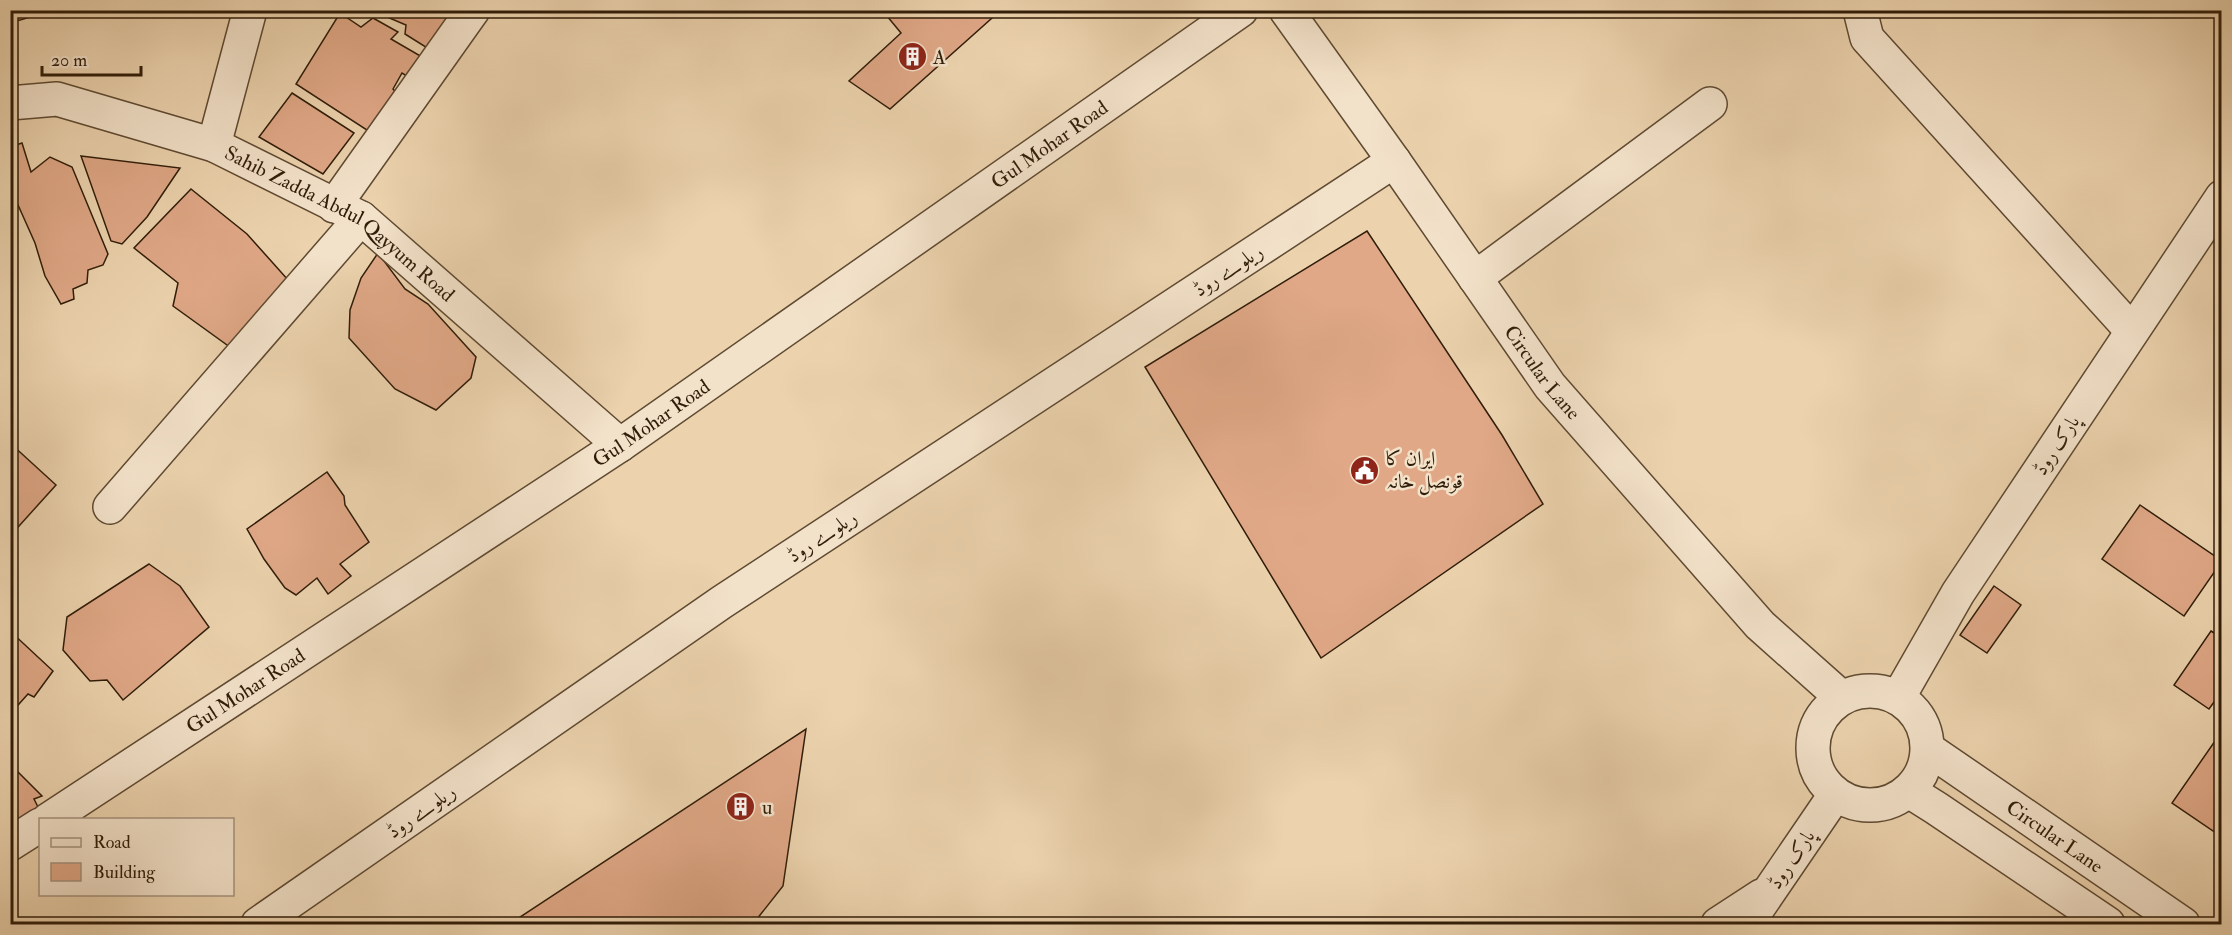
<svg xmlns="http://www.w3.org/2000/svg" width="2232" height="935" viewBox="0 0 2232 935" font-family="'IM FELL Double Pica',Amiri,serif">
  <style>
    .building { fill: #e0a887; stroke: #301d09; stroke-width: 1.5 }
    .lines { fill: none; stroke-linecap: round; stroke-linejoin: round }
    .minor-casing { stroke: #5f4a32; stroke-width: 36 }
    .minor { stroke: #f3e2ca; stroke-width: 33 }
    .labels { text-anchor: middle; stroke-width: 5; stroke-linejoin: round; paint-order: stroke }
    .poi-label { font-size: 20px; fill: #301d09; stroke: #f3e2ca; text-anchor: start }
    .street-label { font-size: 20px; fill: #301d09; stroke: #f3e2ca }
  </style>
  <rect width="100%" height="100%" fill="#ecd3ae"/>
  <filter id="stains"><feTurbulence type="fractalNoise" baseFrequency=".00333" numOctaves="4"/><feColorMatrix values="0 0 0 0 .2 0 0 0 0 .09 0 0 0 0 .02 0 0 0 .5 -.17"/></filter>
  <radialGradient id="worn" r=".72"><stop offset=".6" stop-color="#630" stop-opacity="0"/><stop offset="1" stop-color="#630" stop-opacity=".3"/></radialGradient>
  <!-- building -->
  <g class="building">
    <path d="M10,10H54L10,23Z"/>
    <path d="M380,10H453L432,51L405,34L406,25L380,14Z"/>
    <path d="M882,10H1001L890,109L849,81L901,33Z"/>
    <path d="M340,13L361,27L373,18L398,32L391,39L429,61L415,81L402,73L393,89L397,93L376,136L296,84Z"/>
    <path d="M292,93L354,133L323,174L259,137Z"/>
    <path d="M22,143L31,172L50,157L72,167L108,254L103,265L88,270L87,283L73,289L74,299L61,304L45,276L35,243L10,187V147Z"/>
    <path d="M81,156L180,168L147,217L122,244L111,241Z"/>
    <path d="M191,189L247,234L289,281L234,350L173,306L178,283L134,248Z"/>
    <path d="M1367,231L1502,435L1543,504L1321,658L1145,367Z"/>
    <path d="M378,253L405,289L428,304L476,357L471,378L436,410L395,389L349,338L350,310L361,278Z"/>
    <path d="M10,443L56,485L10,536Z"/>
    <path d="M327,472L344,496L345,505L369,542L340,564L351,576L328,594L317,578L296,595L285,588L264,559L247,529Z"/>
    <path d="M2140,505L2222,561L2184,616L2102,559Z"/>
    <path d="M149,564L180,586L209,627L123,700L107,680L90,681L63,650L67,617Z"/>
    <path d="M1994,586L2021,605L1987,653L1960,635Z"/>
    <path d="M10,631L53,671L34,697L28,694L10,714Z"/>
    <path d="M2211,631L2222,638V691L2209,709L2174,685Z"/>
    <path d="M806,729L783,886L753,924H528L520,917Z"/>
    <path d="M2222,731V837L2172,803Z"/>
    <path d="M10,764L42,796L34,799L39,809L10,833Z"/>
  </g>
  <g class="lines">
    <defs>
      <g id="minor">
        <path id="s1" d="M1286,10L1394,161L1550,386L1760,625L1842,698"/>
        <path d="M1860,10L1867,38L2132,331"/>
        <path id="s2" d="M10,103L57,99L214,145L361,218L620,445"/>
        <path d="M214,145L250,10"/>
        <path d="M334,206L473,10"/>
        <path d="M1475,278L1710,104"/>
        <path d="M110,507L361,218"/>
        <circle cx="1870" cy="748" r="57"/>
        <path d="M1898,698L1958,593L2222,197"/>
        <path id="s3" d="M1928,749L2183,924"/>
        <path d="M1909,791L1936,808L2108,924"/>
        <path id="s4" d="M48,820L620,445L1241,10"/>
        <path d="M10,844L40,825"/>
        <path d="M258,924L722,602L1394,161"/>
        <path d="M1718,924L1761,896"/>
        <path d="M1747,924L1835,795"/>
      </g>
    </defs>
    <!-- minor casing -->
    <use href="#minor" class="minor-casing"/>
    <!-- minor -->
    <use href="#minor" class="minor"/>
  </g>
  <!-- icons -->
  <defs>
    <symbol id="building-disc" viewBox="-11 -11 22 22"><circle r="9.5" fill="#8f2418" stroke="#f3e2ca"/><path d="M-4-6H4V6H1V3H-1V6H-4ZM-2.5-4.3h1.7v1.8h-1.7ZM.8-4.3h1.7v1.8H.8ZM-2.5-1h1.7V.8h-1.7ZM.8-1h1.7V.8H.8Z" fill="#fff"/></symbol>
    <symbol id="civic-disc" viewBox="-11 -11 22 22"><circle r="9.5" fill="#8f2418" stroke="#f3e2ca"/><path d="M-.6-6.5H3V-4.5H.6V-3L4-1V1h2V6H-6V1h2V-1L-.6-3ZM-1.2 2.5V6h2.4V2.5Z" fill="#fff"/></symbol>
  </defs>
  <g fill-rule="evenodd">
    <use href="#building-disc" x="896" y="40" width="33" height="33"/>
    <use href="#civic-disc" x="1348" y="454" width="33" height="33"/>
    <use href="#building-disc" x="724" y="790" width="33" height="33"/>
  </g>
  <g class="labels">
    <!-- poi labels -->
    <g class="poi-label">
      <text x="933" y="64">A</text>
      <text x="1386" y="465">ایران کا<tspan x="1386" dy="23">قونصل خانہ</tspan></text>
      <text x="762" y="814">u</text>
    </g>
    <!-- street labels -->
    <g class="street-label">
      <text dy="7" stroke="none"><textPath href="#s4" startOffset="1208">Gul Mohar Road</textPath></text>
      <text dy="7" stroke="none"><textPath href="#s2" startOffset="360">Sahib Zadda Abdul Qayyum Road</textPath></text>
      <text transform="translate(1228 270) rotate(-33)" y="7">ریلوے روڈ</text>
      <text dy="7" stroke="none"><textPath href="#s1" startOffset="444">Circular Lane</textPath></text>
      <text dy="7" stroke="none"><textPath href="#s4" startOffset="722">Gul Mohar Road</textPath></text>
      <text transform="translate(2056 445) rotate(-57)" y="7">پارک روڈ</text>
      <text transform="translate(822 536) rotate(-33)" y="7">ریلوے روڈ</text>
      <text dy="7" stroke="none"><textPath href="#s4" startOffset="236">Gul Mohar Road</textPath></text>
      <text transform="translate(421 811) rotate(-35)" y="7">ریلوے روڈ</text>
      <text dy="7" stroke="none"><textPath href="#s3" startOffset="154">Circular Lane</textPath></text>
      <text transform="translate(1791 859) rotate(-56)" y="7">پارک روڈ</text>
    </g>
  </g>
  <!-- margin -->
  <rect width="2232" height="935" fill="none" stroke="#ecd3ae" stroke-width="36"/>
  <rect x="12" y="12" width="2208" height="911" fill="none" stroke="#301d09" stroke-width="3"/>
  <rect x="18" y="18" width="2196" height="899" fill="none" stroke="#301d09" stroke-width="1.5"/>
  <!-- legend -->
  <rect x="39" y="818" width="195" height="78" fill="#f3e2ca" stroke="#a5937d" stroke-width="1.5"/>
  <rect x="51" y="838" width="30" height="9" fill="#f3e2ca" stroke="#a5937d" stroke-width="1.5"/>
  <text x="93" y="848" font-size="18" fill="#301d09">Road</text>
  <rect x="51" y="863" width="30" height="18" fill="#e0a887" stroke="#a5937d" stroke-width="1.5"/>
  <text x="93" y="878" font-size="18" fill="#301d09">Building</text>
  <!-- scale -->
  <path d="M42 66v9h99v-9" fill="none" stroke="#301d09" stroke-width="3"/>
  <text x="51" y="66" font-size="18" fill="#301d09" stroke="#f3e2ca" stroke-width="4.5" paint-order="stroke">20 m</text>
  <rect width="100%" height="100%" filter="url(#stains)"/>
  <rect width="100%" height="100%" fill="url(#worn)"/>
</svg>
